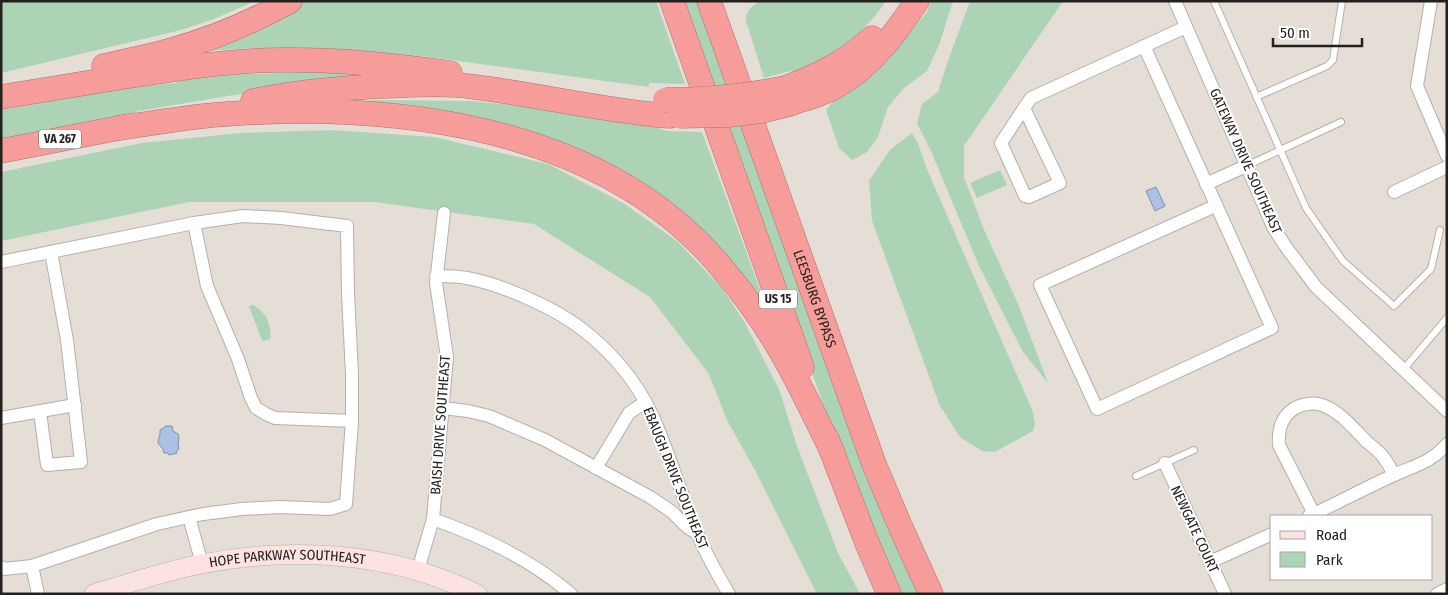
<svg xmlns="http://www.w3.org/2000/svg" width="1448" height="595" viewBox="0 0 1448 595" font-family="'Fira Sans Condensed',sans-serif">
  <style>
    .green { fill: #add3b6 }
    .water { fill: #aac0e4; stroke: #8290a9 }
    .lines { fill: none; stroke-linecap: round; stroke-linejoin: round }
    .lane-casing { stroke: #b6afa8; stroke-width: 8 }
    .street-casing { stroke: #b6afa8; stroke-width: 14 }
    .secondary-casing { stroke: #b6afa8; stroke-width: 20 }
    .highway-casing { stroke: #ac716f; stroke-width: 25 }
    .lane { stroke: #fff; stroke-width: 6 }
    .street { stroke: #fff; stroke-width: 12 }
    .secondary { stroke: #fce2e1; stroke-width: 19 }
    .highway { stroke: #f69d9b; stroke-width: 24 }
    .highway-bridge-casing { stroke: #ac716f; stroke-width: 25; stroke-linecap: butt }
    .highway-bridge { stroke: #f69d9b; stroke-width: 24 }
    .labels { text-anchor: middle; stroke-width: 4; stroke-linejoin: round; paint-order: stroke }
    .shield { fill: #fff; stroke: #656362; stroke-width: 1 }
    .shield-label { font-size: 12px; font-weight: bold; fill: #23201e }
    .street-label { font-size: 14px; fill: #23201e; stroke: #fff }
  </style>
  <rect width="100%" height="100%" fill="#e5ded6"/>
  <!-- green -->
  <g class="green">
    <path d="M1,1H255L214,19L181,30L1,73Z"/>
    <path d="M304,1H656L685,84L649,83V87L421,56L329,49L254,48L202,51L287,11Z"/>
    <path d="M679,1H700L921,594H898L827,415Z"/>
    <path d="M760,1H886C862,36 833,56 794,72L790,71L764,78L746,21C746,11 751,6 760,1Z"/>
    <path d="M931,1H953L939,45L927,71L904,88L888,107L878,137L867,152L852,160L839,148L826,110L834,100L890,57L927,12Z"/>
    <path d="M970,1H1063L964,146V177L985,232L1018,304L1048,383L1023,352L979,266L931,151L917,123L922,104L938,92L949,58Z"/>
    <path d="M327,71L421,80L303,86L227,96L139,111L1,140V110L130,87L176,83L182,79L228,75Z"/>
    <path d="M377,100L472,101L537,108L656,127L667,131L702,132L771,319L659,197L356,102Z"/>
    <path d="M332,130L434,137L548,164L623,203L677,241L722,288L745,323L779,389L798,449L838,553L860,594H817L757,474L726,418L709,374L650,297L534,224L375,202H189L1,241V172L142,143L240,133Z"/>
    <path d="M912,133L918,143L926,167L1033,412L1035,424L1033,431L995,452L982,451L960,437L940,406L872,221L869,181L890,150Z"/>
    <path d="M1000,170L1007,185L977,198L970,183Z"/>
    <path d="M253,305C266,312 272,325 270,339L262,341L249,306Z"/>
  </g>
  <!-- water -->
  <g class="water">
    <path d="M1156,187L1165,206L1155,211L1146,191Z"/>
    <path d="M166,426H172L173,431L178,434L179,437L178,445L179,449L176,451L177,453L169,455L168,453H164L163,449L158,443C158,438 161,435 160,430Z"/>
  </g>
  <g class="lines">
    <defs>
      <g id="lane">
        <path d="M1214,1L1306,208L1343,261L1394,306L1431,269L1440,230"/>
        <path d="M1256,97L1327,66L1333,60L1342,1"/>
        <path d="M1246,166L1341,122"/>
        <path d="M1403,370L1447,318"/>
        <path d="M1136,476L1194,450"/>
      </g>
      <g id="street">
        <path d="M1175,1L1264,206L1273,227L1286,247L1316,287L1447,411"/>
        <path d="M1431,1L1417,86L1447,156"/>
        <path d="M1144,46L1272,328L1097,409L1040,285L1215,206"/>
        <path d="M1024,108L1060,183L1029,197L1025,196L1001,143Z"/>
        <path d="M1024,108L1031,98L1186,27"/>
        <path d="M1206,184L1246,166"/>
        <path d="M1394,192L1447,167"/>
        <path d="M444,213L436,283L447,357L433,519C483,537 530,559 571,594"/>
        <path d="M194,223L207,286L238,359L251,398L256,408L266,414L275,418L352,421"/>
        <path d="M1,262L194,223L243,216L281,218L347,226L348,294L352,374V421L346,504L330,509L280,507L242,509L203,514L157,524L32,566L4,569L1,567"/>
        <path d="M436,276C446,276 456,276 467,278C489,282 517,293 538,303C591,327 635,372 657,426C673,465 685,506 702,544C710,561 719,577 729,594"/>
        <path d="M443,408L468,411L489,416L545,440L650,497L672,512L687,527L698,534"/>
        <path d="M40,412L47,465L81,462L67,340L51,252"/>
        <path d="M1,418L75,405"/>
        <path d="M1165,463L1225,594"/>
        <path d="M596,468L629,413L645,402"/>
        <path d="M1314,514L1279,445C1278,431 1281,418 1292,410C1300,404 1313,402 1322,405C1340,411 1354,429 1367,442C1373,447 1380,452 1384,458C1388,463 1391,469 1394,475"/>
        <path d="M1309,516C1338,503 1365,488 1394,475C1414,466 1432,462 1447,444"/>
        <path d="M189,517L202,564"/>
        <path d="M1210,562L1272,534"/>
        <path d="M32,566L38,594"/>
        <path d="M418,570L433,519"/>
        <path d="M1437,594L1447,589"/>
      </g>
      <g id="secondary">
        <path id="s1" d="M94,594C130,583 165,571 201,564C293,546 392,552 477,594"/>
      </g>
      <g id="highway">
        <path d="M672,1L802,367"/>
        <path id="s2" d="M709,1L874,464L901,528L931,594"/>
        <path d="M104,66C125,61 147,57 168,51C210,40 252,22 290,1"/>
        <path d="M785,88C819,76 845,62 872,38"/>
        <path d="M1,97C44,90 86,83 129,76C180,68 231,60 283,60C339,59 394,65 450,73"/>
        <path d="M253,101C296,92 340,88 384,86C415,85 445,83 475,87C540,95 604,111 670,116"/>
        <path d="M790,104C799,100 810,98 819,94C862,78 893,38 917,1"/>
        <path d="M119,128C155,123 191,116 227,114C396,102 598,126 716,261C744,293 768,327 788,364C804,393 818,423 833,453"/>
        <path d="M1,151L134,125"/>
        <path d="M827,439L867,543L889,594"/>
      </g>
    </defs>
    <!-- lane casing -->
    <use href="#lane" class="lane-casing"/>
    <!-- street casing -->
    <use href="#street" class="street-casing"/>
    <!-- secondary casing -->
    <use href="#secondary" class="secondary-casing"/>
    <!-- highway casing -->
    <use href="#highway" class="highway-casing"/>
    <!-- lane -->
    <use href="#lane" class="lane"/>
    <!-- street -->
    <use href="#street" class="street"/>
    <!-- secondary -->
    <use href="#secondary" class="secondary"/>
    <!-- highway -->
    <use href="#highway" class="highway"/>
    <defs>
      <g id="highway-bridge">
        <path d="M665,100C705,100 745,96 785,88"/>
        <path d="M679,116L728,115L761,111L790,104"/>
      </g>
    </defs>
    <!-- highway-bridge casing -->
    <use href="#highway-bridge" class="highway-bridge-casing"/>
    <!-- highway-bridge -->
    <use href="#highway-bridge" class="highway-bridge"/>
  </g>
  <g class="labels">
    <!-- shield labels -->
    <g class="shield">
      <rect x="39" y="129.5" width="42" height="19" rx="4"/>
      <rect x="759" y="289.5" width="38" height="19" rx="4"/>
    </g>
    <g class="shield-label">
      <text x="60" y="143">VA 267</text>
      <text x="778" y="303">US 15</text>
    </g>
    <!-- street labels -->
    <g class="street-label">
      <text transform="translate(1246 161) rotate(66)" y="5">GATEWAY DRIVE SOUTHEAST</text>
      <text dy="5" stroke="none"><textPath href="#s2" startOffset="316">LEESBURG BYPASS</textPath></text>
      <text transform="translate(440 425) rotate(-86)" y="5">BAISH DRIVE SOUTHEAST</text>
      <text transform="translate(676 478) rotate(68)" y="5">EBAUGH DRIVE SOUTHEAST</text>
      <text transform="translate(1195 529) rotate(65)" y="5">NEWGATE COURT</text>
      <text dy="5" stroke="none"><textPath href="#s1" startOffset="198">HOPE PARKWAY SOUTHEAST</textPath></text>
    </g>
  </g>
  <!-- border -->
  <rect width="1448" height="595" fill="none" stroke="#23201e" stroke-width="5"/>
  <!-- legend -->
  <rect x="1270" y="515" width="162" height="65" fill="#ffffff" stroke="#a7a6a5"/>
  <rect x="1280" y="531" width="25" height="8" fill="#fce2e1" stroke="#a7a6a5"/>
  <text x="1316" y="540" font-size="15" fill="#23201e">Road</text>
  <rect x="1280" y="552" width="25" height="15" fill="#add3b6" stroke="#a7a6a5"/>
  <text x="1316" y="565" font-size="15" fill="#23201e">Park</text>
  <!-- scale -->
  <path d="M1273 38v8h89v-8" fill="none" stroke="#23201e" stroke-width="2.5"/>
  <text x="1280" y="38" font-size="15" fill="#23201e" stroke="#ffffff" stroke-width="4" paint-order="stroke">50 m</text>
</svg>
